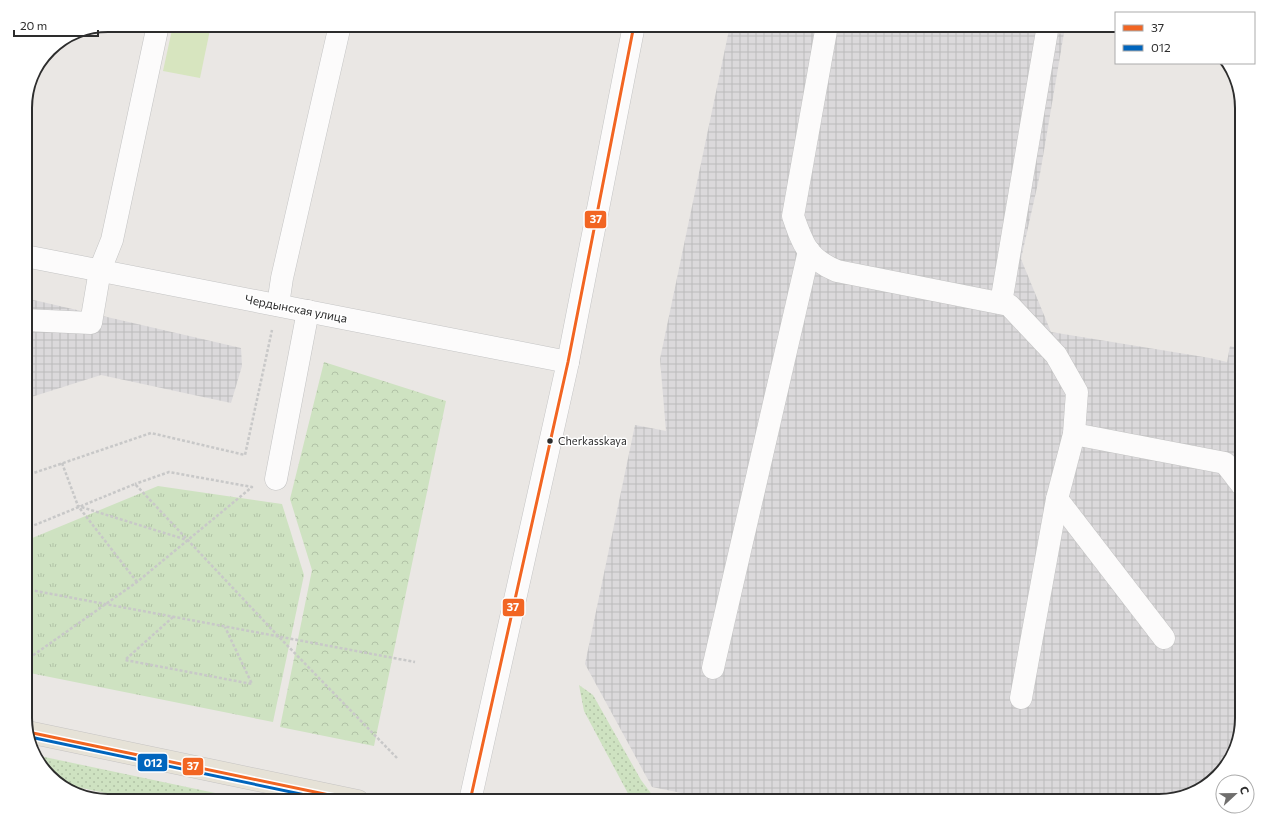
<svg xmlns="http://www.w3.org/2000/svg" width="1267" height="826" viewBox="0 0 1267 826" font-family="Commissioner,sans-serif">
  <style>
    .industrial { fill: url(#industrial-grid) }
    .grass { fill: url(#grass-dots) }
    .forest { fill: url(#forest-crowns) }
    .park { fill: url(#park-tufts) }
    .pitch { fill: #d7e5bf }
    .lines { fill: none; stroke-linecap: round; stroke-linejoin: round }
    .minor-casing { stroke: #c4c4c4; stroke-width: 23 }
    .major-casing { stroke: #c6c4c3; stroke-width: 23 }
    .path { stroke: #c8c8c8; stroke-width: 2.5; stroke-dasharray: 3 2; stroke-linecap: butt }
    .minor { stroke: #fcfbfb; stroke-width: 22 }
    .major { stroke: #e6e2d7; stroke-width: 22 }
    .bus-1-casing { stroke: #fff; stroke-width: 6 }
    .bus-2-casing { stroke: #fff; stroke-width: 6 }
    .bus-1 { stroke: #f26522; stroke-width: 3 }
    .bus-2 { stroke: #0065bd; stroke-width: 3 }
    .bus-dot { fill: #2d2d2d; stroke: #fff; stroke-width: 1.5 }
    .labels { text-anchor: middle; stroke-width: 3; stroke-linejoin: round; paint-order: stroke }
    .bus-label { font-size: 11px; fill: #2d2d2d; stroke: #fff; text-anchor: start }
    .street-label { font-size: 12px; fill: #2d2d2d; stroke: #fff }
    .rim { fill: none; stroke: #2d2d2d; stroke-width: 2 }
    .line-badge { stroke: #fff; stroke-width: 1.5 }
    .badge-label { font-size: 11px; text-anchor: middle; font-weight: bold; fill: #fff }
  </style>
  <defs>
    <pattern id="industrial-grid" width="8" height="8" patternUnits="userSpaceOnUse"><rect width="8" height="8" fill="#dbd9db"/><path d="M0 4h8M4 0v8" fill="none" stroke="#bcbbbc"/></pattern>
    <pattern id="grass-dots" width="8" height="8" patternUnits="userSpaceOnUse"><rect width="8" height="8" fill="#cee2c1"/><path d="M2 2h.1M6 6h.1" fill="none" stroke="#b1c2a6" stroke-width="1.8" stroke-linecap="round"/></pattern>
    <pattern id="forest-crowns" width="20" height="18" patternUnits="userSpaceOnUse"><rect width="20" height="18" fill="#cee2c1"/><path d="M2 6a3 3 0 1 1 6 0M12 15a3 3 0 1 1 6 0" fill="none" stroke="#b1c2a6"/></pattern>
    <pattern id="park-tufts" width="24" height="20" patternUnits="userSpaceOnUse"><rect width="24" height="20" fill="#cee2c1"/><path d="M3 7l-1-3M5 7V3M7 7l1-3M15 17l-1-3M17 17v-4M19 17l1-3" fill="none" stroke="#b1c2a6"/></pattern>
  </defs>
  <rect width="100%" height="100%" fill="#eae7e4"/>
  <!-- industrial -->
  <g class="industrial">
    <path d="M730,25H998L1047,35L1064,33L1040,174L1021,259L1051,332L1210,358L1227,362L1230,346L1242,349V718L1228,764L1200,790L1159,801H721L652,787L585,664L635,425L666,431L660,359Z"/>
    <path d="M25,298L241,348L242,366L231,403L101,375L25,399Z"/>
  </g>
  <!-- grass -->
  <g class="grass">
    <path d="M579,685L593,695L641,780L653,796L674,801H632L584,711Z"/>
    <path d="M35,755L253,801H143L58,783L36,760Z"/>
  </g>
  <!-- forest -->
  <path class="forest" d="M324,362L446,401L374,746L280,727L312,570L290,499Z"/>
  <!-- park -->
  <path class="park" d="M158,486L282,504L304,575L273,722L25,672V541Z"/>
  <!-- pitch -->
  <path class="pitch" d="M173,25H211L200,78L163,71Z"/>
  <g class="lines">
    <defs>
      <g id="minor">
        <path d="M827,25L793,216C803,245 808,259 837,271L1009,305L1056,355L1077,392L1074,434L1057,499L1021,698"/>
        <path d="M25,256L568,362"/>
        <path d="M1001,303L1048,25"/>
        <path d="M278,305L282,278L340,25"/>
        <path d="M25,320L91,323L100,270L112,240L158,25"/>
        <path d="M1074,434L1225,463L1242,485"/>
        <path d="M276,479L308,311"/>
        <path d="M1057,499L1164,638"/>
        <path d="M713,668L809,251"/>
        <path d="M470,801L568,362L634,25"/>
      </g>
      <path id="major" d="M28,732L358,801"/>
    </defs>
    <!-- minor casing -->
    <use href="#minor" class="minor-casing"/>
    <!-- major casing -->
    <use href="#major" class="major-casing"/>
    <!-- path -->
    <g class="path">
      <path d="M1084,25L1116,31"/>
      <path d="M62,463L78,506"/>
      <path d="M25,476L151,433L245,455L272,330"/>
      <path d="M25,529L135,484L279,637L397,758"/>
      <path d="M137,582L78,506L187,540"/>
      <path d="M25,589L415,662"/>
      <path d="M173,617L125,660L252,684L225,627"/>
      <path d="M25,661L137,582L252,487L169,472L135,484"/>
    </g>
    <!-- minor -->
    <use href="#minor" class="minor"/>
    <!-- major -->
    <use href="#major" class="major"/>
    <defs>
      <g id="bus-1">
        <path d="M28,732L358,801"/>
        <path d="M470,801L568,362L634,25"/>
      </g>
      <path id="bus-2" d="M30,737L334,801"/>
    </defs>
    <!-- bus-1 casing -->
    <use href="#bus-1" class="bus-1-casing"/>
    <!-- bus-2 casing -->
    <use href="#bus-2" class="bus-2-casing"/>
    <!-- bus-1 -->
    <use href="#bus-1" class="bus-1"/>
    <!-- bus-2 -->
    <use href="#bus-2" class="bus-2"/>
  </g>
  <!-- markers -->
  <circle class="bus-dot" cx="550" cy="441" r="3.5"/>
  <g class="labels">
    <!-- bus labels -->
    <g class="bus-label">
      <text x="558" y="445">Cherkasskaya</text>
    </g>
    <!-- street labels -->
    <g class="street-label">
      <text transform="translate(296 309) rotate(11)" y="4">Чердынская улица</text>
    </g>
  </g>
  <!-- crop -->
  <path d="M0 0H1267V826H0ZM108 32H1159A76 76 0 0 1 1235 108V718A76 76 0 0 1 1159 794H108A76 76 0 0 1 32 718V108A76 76 0 0 1 108 32Z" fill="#fff" fill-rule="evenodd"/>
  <path class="rim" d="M108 32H1159A76 76 0 0 1 1235 108V718A76 76 0 0 1 1159 794H108A76 76 0 0 1 32 718V108A76 76 0 0 1 108 32Z"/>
  <g class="line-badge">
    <rect x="584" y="210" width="23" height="19" rx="4" fill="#f26522"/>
    <rect x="502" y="598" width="23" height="19" rx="4" fill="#f26522"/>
    <rect x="137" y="753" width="31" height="19" rx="4" fill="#0065bd"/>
    <rect x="182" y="757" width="22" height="19" rx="4" fill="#f26522"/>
  </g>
  <g class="badge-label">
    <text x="596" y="223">37</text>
    <text x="513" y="611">37</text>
    <text x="153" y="767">012</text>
    <text x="193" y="770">37</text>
  </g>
  <!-- legend -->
  <rect x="1115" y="12" width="140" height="52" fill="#ffffff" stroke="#ababab"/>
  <rect x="1123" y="25" width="20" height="6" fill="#f26522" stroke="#ababab"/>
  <text x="1151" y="32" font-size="12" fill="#2d2d2d">37</text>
  <rect x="1123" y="45" width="20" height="6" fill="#0065bd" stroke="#ababab"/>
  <text x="1151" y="52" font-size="12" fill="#2d2d2d">012</text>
  <!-- north arrow -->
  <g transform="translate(1235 794) rotate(68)"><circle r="19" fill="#ffffff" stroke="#ababab"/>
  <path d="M0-3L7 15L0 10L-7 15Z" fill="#6f6e6d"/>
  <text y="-6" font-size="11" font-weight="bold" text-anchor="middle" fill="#2d2d2d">С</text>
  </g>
  <!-- scale -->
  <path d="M14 30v6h84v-6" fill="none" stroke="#2d2d2d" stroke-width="2"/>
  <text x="20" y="30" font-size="12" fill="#2d2d2d" stroke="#ffffff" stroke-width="3" paint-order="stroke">20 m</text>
</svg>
